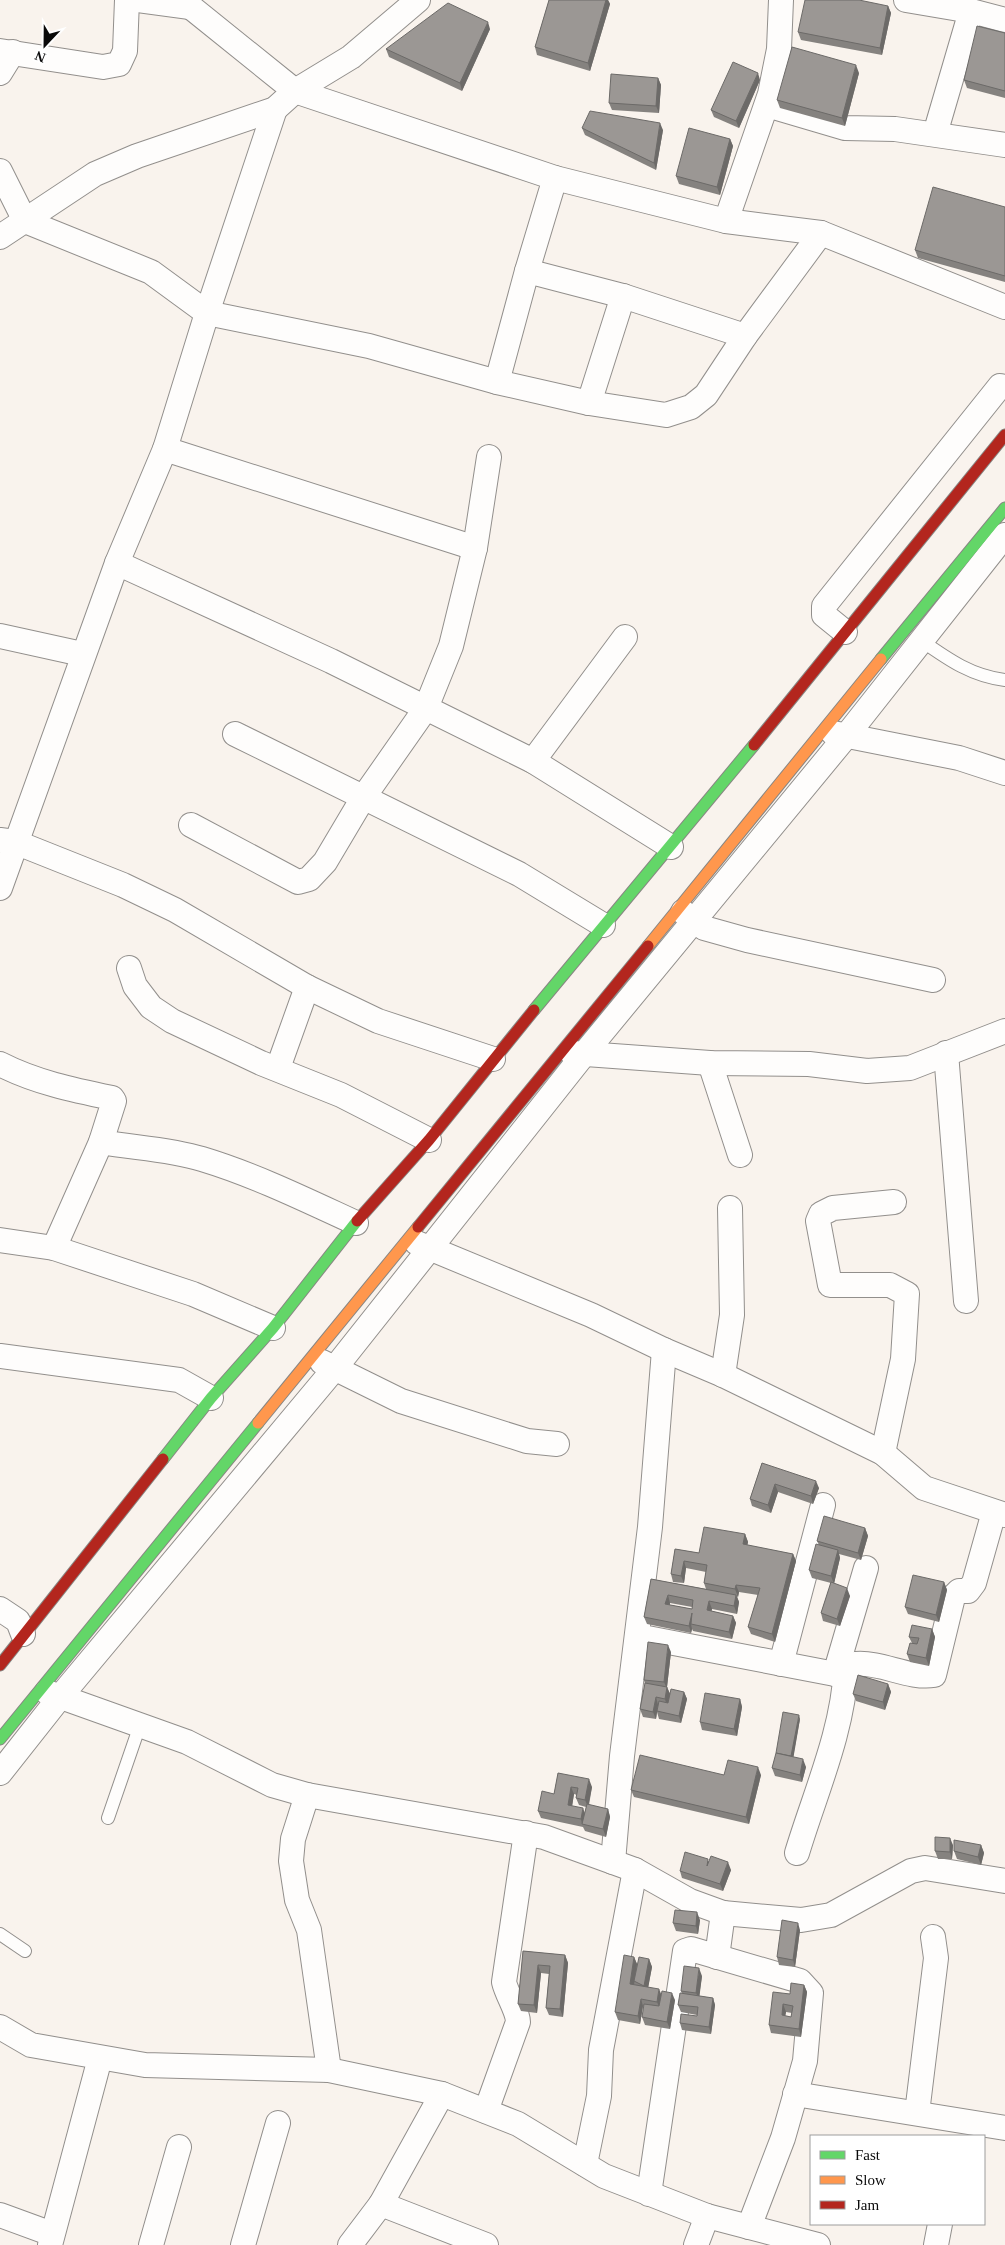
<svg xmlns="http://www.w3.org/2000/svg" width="1005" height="2245" viewBox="0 0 1005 2245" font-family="'Times New Roman',serif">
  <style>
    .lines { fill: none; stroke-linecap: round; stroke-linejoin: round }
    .lane-casing { stroke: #928f8c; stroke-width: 14 }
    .street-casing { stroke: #928f8c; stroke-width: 26 }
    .fast-casing { stroke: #888683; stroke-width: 13 }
    .slow-casing { stroke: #888683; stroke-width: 13 }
    .jam-casing { stroke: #888683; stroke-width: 13 }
    .lane { stroke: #fefdfc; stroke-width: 12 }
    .street { stroke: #fefdfc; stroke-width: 24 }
    .fast { stroke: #63d668; stroke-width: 11 }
    .slow { stroke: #ff974d; stroke-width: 11 }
    .jam { stroke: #b3261e; stroke-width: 11 }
    .wall { fill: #85827f; fill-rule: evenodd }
    .shaded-wall { fill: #6c6a68 }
    .building { fill: #9b9794; stroke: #6c6a68; fill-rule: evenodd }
  </style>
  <rect width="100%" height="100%" fill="#f9f3ed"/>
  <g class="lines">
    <defs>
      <g id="lane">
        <path d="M922,641C949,660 972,676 1005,680"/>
        <path d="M108,1818L140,1725"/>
        <path d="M0,1934L25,1951"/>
      </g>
      <g id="street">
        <path d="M138,0L190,7"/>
        <path d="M182,0L295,91L555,178L726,221L821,233L1005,307"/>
        <path d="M906,0L971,11L1005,20"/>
        <path d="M0,51L103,67L119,64L125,51L127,0"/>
        <path d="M0,73L13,52"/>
        <path d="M767,105L845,128L895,129L1005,145"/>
        <path d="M935,134L971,11"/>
        <path d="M0,171L25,221L151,272L207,313L369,346L497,382L589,403L666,415L691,407L706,395L745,336L821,233"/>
        <path d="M726,221L770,94L779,49L781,0"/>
        <path d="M0,237L95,174L137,156L275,109L295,91L351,57L418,0"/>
        <path d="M527,271L623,296L745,336"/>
        <path d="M497,382L527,271L555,178"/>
        <path d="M589,403L623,296"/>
        <path d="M165,449L475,548"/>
        <path d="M117,563L331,661L533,761L671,847"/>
        <path d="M845,632L824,615V606L1000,386L1005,387"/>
        <path d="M0,636L82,654"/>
        <path d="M833,733L959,758L1005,773"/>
        <path d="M235,734L519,874L603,925"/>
        <path d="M533,761L625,637"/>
        <path d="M191,825L298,882L309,879L325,862L363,798L426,708L451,646L475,548L489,457"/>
        <path d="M0,840L15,842L123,885L175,910L307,987L378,1021L493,1059"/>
        <path d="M0,888L117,563L165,449L207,313L275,109"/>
        <path d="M683,912L704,928L747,940L933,980"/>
        <path d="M129,968L135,986L151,1007L172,1021L261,1063L341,1095L429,1140"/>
        <path d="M572,1053L710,1063L809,1064L867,1071L910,1068L1005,1031"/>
        <path d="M946,1053L966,1301"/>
        <path d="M710,1063L740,1155"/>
        <path d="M0,1064C35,1082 73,1090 112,1098L114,1101L101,1142L54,1248"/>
        <path d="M278,1068L307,987"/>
        <path d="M101,1142C135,1148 169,1149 202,1159C255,1175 306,1200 356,1223"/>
        <path d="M0,1240L54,1248L193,1294L273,1328"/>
        <path d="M417,1243L591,1315L664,1350L723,1375L883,1453L924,1488L1005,1515"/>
        <path d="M0,1356L179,1380L211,1398"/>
        <path d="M322,1362L401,1401L527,1441L557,1444"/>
        <path d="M723,1375L732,1315L730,1208"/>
        <path d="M883,1453L903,1359L907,1294L890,1285H830L818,1221L821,1214L833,1208L894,1202"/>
        <path d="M0,1609L18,1621L23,1634"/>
        <path d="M637,1636L835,1674C841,1671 849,1665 856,1664C882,1662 909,1679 934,1675L953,1597L959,1591H968L974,1583L994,1512"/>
        <path d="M781,1664L823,1505"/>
        <path d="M835,1674L866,1568"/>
        <path d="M47,1692L187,1742L272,1785L307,1795L544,1837L635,1870L690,1901L723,1913L801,1920L831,1915L911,1871L925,1868L1005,1881"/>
        <path d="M0,1773L60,1697L335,1368L584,1054L847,735L1005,535"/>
        <path d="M307,1795L293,1839L291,1861L297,1900L309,1930L329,2070"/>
        <path d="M797,1853C815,1793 843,1732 846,1668"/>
        <path d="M613,1862L622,1756L650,1527L664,1350"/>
        <path d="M717,1957L723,1913"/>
        <path d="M0,2027L31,2045L145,2065L329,2070L442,2094L518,2124L604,2176L707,2216L818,2245"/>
        <path d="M795,2094L1005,2128"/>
        <path d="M486,2111L518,2022C518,2011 507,1995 504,1982L526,1833"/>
        <path d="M917,2113L936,1958L933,1937"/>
        <path d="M585,2164L599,2096L601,2050L635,1870"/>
        <path d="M649,2194L685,1951L691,1949L800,1981L811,1993L805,2061L783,2138L749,2227"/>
        <path d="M381,2204L486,2245"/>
        <path d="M0,2215L52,2234"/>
        <path d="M50,2245L100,2058"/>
        <path d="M151,2245L179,2147"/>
        <path d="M243,2245L278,2123"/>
        <path d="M350,2245L381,2204L442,2094"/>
        <path d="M696,2245L707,2216"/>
        <path d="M936,2245L940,2224"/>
      </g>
      <g id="fast">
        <path d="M881,659L1005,508"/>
        <path d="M534,1010L754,745"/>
        <path d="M163,1459L211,1398L273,1328L357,1221"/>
        <path d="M0,1739L258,1423"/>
      </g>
      <g id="slow">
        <path d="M648,946L881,659"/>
        <path d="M258,1423L418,1227"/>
      </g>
      <g id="jam">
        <path d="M754,745L1005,435"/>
        <path d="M357,1221L429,1140L534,1010"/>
        <path d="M418,1227L648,946"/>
        <path d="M0,1665L163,1459"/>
      </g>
    </defs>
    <!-- lane casing -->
    <use href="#lane" class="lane-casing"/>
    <!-- street casing -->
    <use href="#street" class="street-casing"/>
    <!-- fast casing -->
    <use href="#fast" class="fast-casing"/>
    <!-- slow casing -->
    <use href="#slow" class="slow-casing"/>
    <!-- jam casing -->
    <use href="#jam" class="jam-casing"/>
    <!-- lane -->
    <use href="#lane" class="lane"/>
    <!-- street -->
    <use href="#street" class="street"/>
    <!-- fast -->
    <use href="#fast" class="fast"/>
    <!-- slow -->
    <use href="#slow" class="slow"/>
    <!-- jam -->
    <use href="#jam" class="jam"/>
  </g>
  <!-- wall -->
  <g class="wall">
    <path d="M549,0H608L610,4L590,71L537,55L535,47Z"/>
    <path d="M888,6L891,13L882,55L801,40L798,32Z"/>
    <path d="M490,29L462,91L389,57L386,49Z"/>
    <path d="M1005,33V98L967,88L964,80Z"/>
    <path d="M859,73L845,126L780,108L777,100Z"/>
    <path d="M658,78L661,85L659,113L612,110L609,103Z"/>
    <path d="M760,80L739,128L714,117L711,110Z"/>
    <path d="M582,128L663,130L656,170L585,135Z"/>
    <path d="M730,139L733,146L720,195L679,184L676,176Z"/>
    <path d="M1005,207V282L918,258L915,250Z"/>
    <path d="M762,1463L819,1488L813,1504L778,1492L771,1513L752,1506L750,1499Z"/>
    <path d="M865,1528L868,1536L861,1560L839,1554L840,1558L834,1583L850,1596L840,1626L823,1621L821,1613L831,1583L812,1578L809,1570L819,1545L817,1541Z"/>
    <path d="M745,1534L748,1542L747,1545L793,1554L796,1561L775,1642L751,1634L748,1627L758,1595L739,1592L738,1597L737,1596L739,1602L737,1614L712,1609L711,1611L733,1616L736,1623L732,1639L693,1631L692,1629L691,1633L647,1624L644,1617L651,1579L706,1589L704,1583L706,1572L686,1568L684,1583L673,1582L671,1574L675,1549L699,1553ZM670,1603L692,1607V1609L670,1605Z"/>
    <path d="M944,1582L947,1590L939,1622L908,1614L905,1607Z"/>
    <path d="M932,1629L935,1637L929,1666L910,1662L907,1654L912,1643L909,1637Z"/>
    <path d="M671,1652L667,1687L670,1694L684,1692L687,1699L681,1723L659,1719L657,1712L656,1719L643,1717L640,1709L645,1684L644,1680Z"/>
    <path d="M888,1684L891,1692L885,1710L856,1701L853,1694Z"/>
    <path d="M740,1699L742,1707L737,1736L702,1730L700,1722Z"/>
    <path d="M800,1719L793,1757L806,1767L802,1782L775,1776L772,1768L776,1754Z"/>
    <path d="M558,1773L592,1787L589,1805L608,1809L610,1817L606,1837L585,1831L583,1827L541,1818L538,1811L554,1794ZM574,1794L577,1795L576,1798L579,1805L586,1807L585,1813L572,1806Z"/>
    <path d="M724,1775H761L749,1824L634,1797L631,1790Z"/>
    <path d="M953,1845L952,1859H938L935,1851Z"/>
    <path d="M981,1845L984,1853L981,1865L957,1859L954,1851Z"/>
    <path d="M709,1861L731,1870L723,1891L682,1878L680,1871Z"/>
    <path d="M700,1920L698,1934L676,1931L673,1923Z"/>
    <path d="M800,1930L795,1967L779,1965L777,1957Z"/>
    <path d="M523,1951L565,1955L568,1963L563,2017L549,2015L546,2008L549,1974L541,1973L537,2013L521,2011L518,2004Z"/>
    <path d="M634,1957L637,1964L649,1959L652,1967L648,1987L661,1995L675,2000L670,2029L645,2025L642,2017L644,2007L643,2006L640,2024L618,2020L615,2012Z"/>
    <path d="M702,1976L699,1996L713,1998L715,2005L711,2034L682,2030L680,2023L697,2016V2015L681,2012L678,2005L682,1994L681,1991Z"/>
    <path d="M804,1985L807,1992L801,2037L771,2033L769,2025L790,1994ZM786,2012L792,2013L791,2017L785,2016Z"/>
  </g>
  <!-- shaded-wall -->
  <g class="shaded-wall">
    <path d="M606,0H608L610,4L590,71L588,63Z"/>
    <path d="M888,6L891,13L882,55L880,48Z"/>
    <path d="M488,22L490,29L462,91L460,83Z"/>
    <path d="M856,65L859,73L845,126L842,118Z"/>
    <path d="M758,73L760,80L739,128L736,121Z"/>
    <path d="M658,78L661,85L659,113L656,106Z"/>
    <path d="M660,123L663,130L656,170L654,163Z"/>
    <path d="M730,139L733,146L720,195L717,187Z"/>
    <path d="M816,1481L819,1488L813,1504L811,1496Z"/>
    <path d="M775,1484L778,1492L771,1513L768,1505Z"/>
    <path d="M865,1528L868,1536L861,1560L858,1553Z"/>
    <path d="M745,1534L748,1542L746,1552L743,1544Z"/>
    <path d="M838,1550L840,1558L834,1584L831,1576Z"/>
    <path d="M793,1554L796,1561L775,1642L772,1634Z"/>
    <path d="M684,1561L686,1568L684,1583L681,1576Z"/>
    <path d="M944,1582L947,1590L939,1622L936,1615Z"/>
    <path d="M736,1585L739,1592L738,1597L735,1589Z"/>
    <path d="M847,1588L850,1596L840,1626L837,1619Z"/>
    <path d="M668,1595L670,1603L668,1611L665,1604Z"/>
    <path d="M736,1595L739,1602L737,1614L734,1606Z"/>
    <path d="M709,1601L712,1609L710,1618L707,1610Z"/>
    <path d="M692,1613L691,1624L692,1629L691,1633L689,1626Z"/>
    <path d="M733,1616L736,1623L732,1639L729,1632Z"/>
    <path d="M932,1629L935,1637L929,1666L926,1658Z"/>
    <path d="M668,1645L671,1652L667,1687L670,1694L667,1707L665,1699L667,1689L664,1682Z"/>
    <path d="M888,1684L891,1692L885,1710L883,1702Z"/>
    <path d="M684,1692L687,1699L681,1723L679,1716Z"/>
    <path d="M656,1697L658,1705L656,1719L653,1712Z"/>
    <path d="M740,1699L742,1707L737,1736L734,1729Z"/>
    <path d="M799,1715L800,1719L793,1760L791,1756Z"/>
    <path d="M803,1759L806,1767L802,1782L800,1775Z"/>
    <path d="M758,1767L761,1775L749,1824L746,1817Z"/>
    <path d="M589,1779L592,1787L588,1807L585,1800Z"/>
    <path d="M571,1787L574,1794L571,1813L568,1805Z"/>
    <path d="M583,1808L586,1816L582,1824L581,1819Z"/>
    <path d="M608,1809L610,1817L606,1837L603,1829Z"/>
    <path d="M950,1838L953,1845L952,1859L950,1852Z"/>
    <path d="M981,1845L984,1853L981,1865L978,1857Z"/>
    <path d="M728,1862L731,1870L723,1891L720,1884Z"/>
    <path d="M697,1912L700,1920L698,1934L696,1926Z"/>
    <path d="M798,1923L800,1930L795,1967L793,1960Z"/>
    <path d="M565,1955L568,1963L563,2017L560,2009Z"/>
    <path d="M634,1957L637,1964L633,1992L630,1984Z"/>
    <path d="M649,1959L652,1967L647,1994L644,1986Z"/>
    <path d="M538,1965L541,1973L537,2013L534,2005Z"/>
    <path d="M699,1968L702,1976L699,2000L696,1993Z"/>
    <path d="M804,1985L807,1992L801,2037L799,2029Z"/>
    <path d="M659,1989L662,1996L660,2009L657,2002Z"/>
    <path d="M672,1993L675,2000L670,2029L667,2022Z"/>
    <path d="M713,1998L715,2005L711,2034L709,2027Z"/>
    <path d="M641,1999L643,2006L640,2024L638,2016Z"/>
    <path d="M783,2004L786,2012L784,2023L782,2015Z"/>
  </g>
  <!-- building -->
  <g class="building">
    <path d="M549,0H606L588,63L535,47Z"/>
    <path d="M805,0H859L888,6L880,48L798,32Z"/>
    <path d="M448,3L488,22L460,83L386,49Z"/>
    <path d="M977,26L1005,33V91L964,80Z"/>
    <path d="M792,47L856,65L842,118L777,100Z"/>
    <path d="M733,62L758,73L736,121L711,110Z"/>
    <path d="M611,74L658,78L656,106L609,103Z"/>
    <path d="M590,111L660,123L654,163L582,128Z"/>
    <path d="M689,128L730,139L717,187L676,176Z"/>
    <path d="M933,187L1005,207V276L915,250Z"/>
    <path d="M762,1463L816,1481L811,1496L775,1484L768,1505L750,1499Z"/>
    <path d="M824,1516L865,1528L858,1553L817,1541Z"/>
    <path d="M704,1527L745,1534L743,1544L793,1554L772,1634L748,1627L760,1588L736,1585L735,1589L704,1583L707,1565L684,1561L681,1576L671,1574L675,1549L699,1553Z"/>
    <path d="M816,1544L838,1550L831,1576L809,1570Z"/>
    <path d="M913,1575L944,1582L936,1615L905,1607Z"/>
    <path d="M651,1579L736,1595L734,1606L709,1601L707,1610L733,1616L729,1632L691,1624L692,1613L689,1626L644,1617ZM668,1595L693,1600L692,1609L665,1604Z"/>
    <path d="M831,1582L847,1588L837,1619L821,1613Z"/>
    <path d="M912,1625L932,1629L926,1658L907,1654L910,1643L917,1644L919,1638L909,1637Z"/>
    <path d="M648,1642L668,1645L664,1682L644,1680Z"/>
    <path d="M858,1675L888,1684L883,1702L853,1694Z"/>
    <path d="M645,1683L667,1687L665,1699L656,1697L653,1712L640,1709Z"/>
    <path d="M671,1689L684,1692L679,1716L657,1711L659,1701L668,1703Z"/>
    <path d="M705,1693L740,1699L734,1729L700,1722Z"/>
    <path d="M783,1712L799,1715L791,1756L776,1753Z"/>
    <path d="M776,1753L803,1759L800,1775L772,1768Z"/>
    <path d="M640,1755L724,1775L728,1760L758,1767L746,1817L631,1790Z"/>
    <path d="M558,1773L589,1779L585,1800L576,1798L578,1788L571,1787L568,1805L583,1808L581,1819L538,1811L542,1791L554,1794Z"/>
    <path d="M587,1804L608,1809L603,1829L582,1824Z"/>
    <path d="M935,1837L950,1838V1852L935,1851Z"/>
    <path d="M954,1840L981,1845L978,1857L954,1851Z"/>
    <path d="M685,1852L708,1859L707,1866L711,1856L728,1862L720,1884L680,1871Z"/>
    <path d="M675,1910L697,1912L696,1926L673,1923Z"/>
    <path d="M782,1920L798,1923L793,1960L777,1957Z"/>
    <path d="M523,1951L565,1955L560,2009L546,2008L550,1966L538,1965L534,2005L518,2004Z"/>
    <path d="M624,1955L634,1957L630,1984L659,1989L657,2002L641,1999L638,2016L615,2012Z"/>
    <path d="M639,1957L649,1959L644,1986L634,1981Z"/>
    <path d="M684,1966L699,1968L696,1993L681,1991Z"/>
    <path d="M791,1983L804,1985L799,2029L769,2025L773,1992L790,1994ZM783,2004L793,2006L791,2017L782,2015Z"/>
    <path d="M662,1991L672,1993L667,2022L642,2017L644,2004L659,2006Z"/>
    <path d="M680,1993L713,1998L709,2027L680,2023L681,2014L697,2016L698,2007L678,2005Z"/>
  </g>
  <!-- legend -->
  <rect x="810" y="2135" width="175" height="90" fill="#ffffff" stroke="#9d9d9d"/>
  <rect x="820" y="2151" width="25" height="8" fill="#63d668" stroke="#9d9d9d"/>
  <text x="855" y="2160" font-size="15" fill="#0a0a0a">Fast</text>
  <rect x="820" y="2176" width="25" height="8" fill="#ff974d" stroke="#9d9d9d"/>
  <text x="855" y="2185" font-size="15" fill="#0a0a0a">Slow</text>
  <rect x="820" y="2201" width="25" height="8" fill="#b3261e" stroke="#9d9d9d"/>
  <text x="855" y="2210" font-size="15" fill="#0a0a0a">Jam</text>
  <!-- north arrow -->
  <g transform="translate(45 45) rotate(202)" stroke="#ffffff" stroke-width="4" paint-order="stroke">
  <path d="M0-4L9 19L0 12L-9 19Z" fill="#0a0a0a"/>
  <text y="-8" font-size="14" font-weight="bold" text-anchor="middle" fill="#0a0a0a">N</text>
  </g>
</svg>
